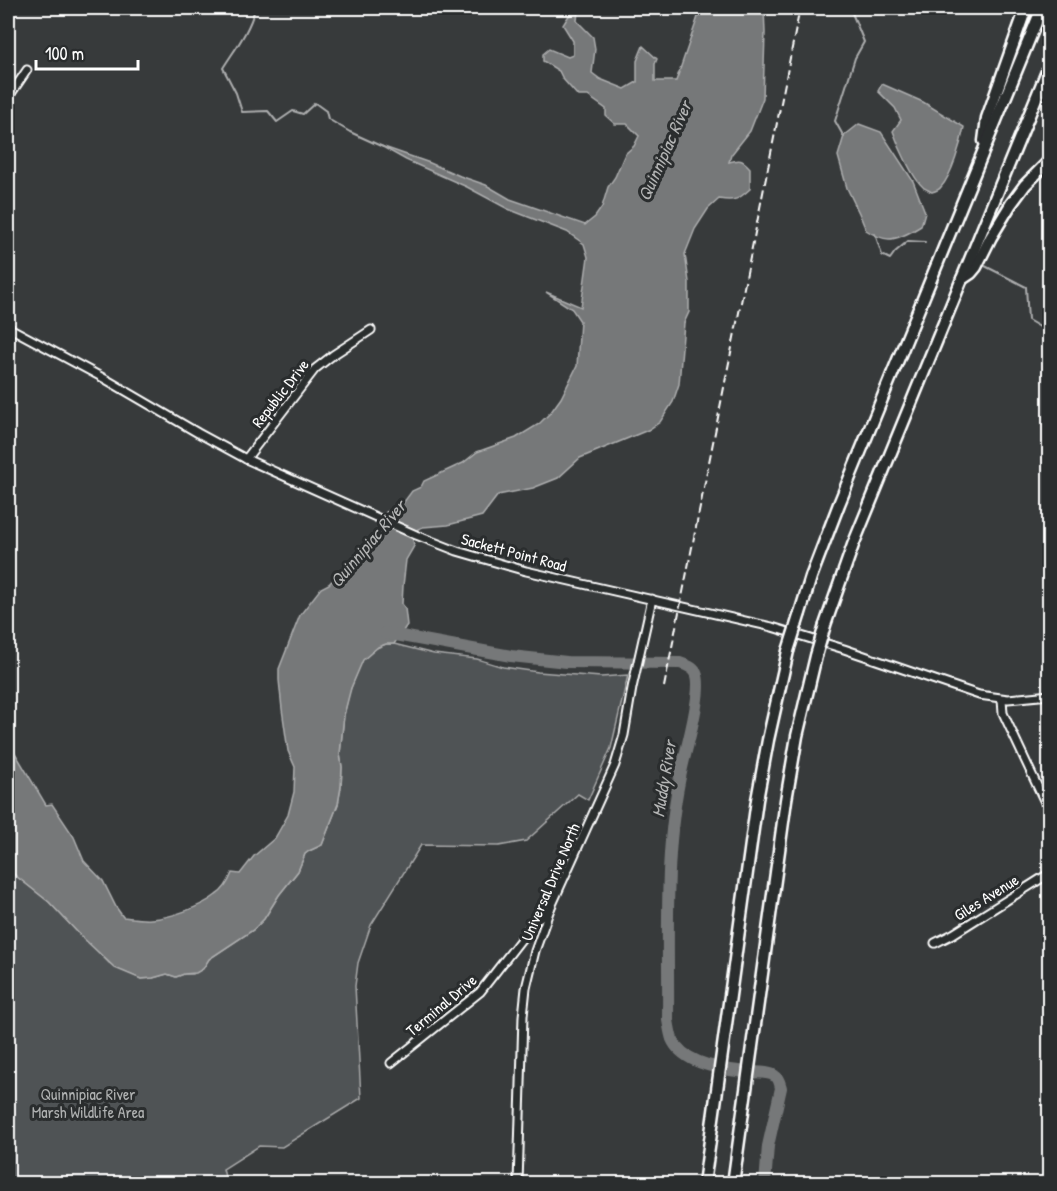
<svg xmlns="http://www.w3.org/2000/svg" width="1057" height="1191" viewBox="0 0 1057 1191" font-family="'Patrick Hand',sans-serif">
  <style>
    .green { fill: #505354; stroke: #a8a9aa; stroke-width: 1.5 }
    .water { fill: #767879; stroke: #adaeaf; stroke-width: 1.5 }
    .lines { fill: none; stroke-linecap: round; stroke-linejoin: round }
    .stream { stroke: #adaeaf; stroke-width: 2 }
    .river { stroke: #767879; stroke-width: 12 }
    .minor-casing { stroke: #fff; stroke-width: 11 }
    .highway-casing { stroke: #fff; stroke-width: 15 }
    .minor { stroke: #2a2d2e; stroke-width: 7 }
    .highway { stroke: #2a2d2e; stroke-width: 10 }
    .rail { stroke: #fff; stroke-width: 2; stroke-dasharray: 9 4.5; stroke-linecap: butt }
    .highway-bridge-casing { stroke: #fff; stroke-width: 15; stroke-linecap: butt }
    .highway-bridge { stroke: #2a2d2e; stroke-width: 10 }
    .labels { text-anchor: middle; stroke-width: 6; stroke-linejoin: round; paint-order: stroke }
    .street-label { font-size: 16px; fill: #fff; stroke: #2a2d2e }
    .park-label { font-size: 16px; fill: #b0b2b2; stroke: #2a2d2e }
    .water-label { font-size: 18px; font-style: italic; fill: #b4b5b5; stroke: #2a2d2e }
  </style>
  <rect width="100%" height="100%" fill="#373a3b"/>
  <filter id="ink" filterUnits="userSpaceOnUse"><feTurbulence type="fractalNoise" baseFrequency=".0167" numOctaves="2"/><feDisplacementMap in="SourceGraphic" scale="12" xChannelSelector="R" yChannelSelector="G"/><feConvolveMatrix kernelMatrix="1 2 1 2 8 2 1 2 1" color-interpolation-filters="sRGB"/></filter>
  <g filter="url(#ink)">
    <!-- green -->
    <path class="green" d="M386,644H394L434,654L477,659L503,667L538,672L601,677L628,675L611,748L588,800L578,794L526,841L499,846L421,845L371,925L358,963L355,986L361,1098L282,1147L259,1146L223,1169L225,1177L229,1183H8V868L16,876L49,902L81,936L92,945L109,963L141,979L153,978L167,974L176,977L184,974H193L204,967L209,959L253,930L264,919L279,895L298,871L305,854L309,851L322,845L338,804L341,787L342,767L340,754L344,715L349,693L362,660L374,649Z"/>
    <!-- water -->
    <g class="water">
      <path d="M701,8H764L765,33L763,98L750,131L731,155L729,162C740,159 742,159 750,168V189C739,199 735,202 719,199L708,209L695,229L685,254L689,282V312L684,323L679,384L673,402L660,422L648,430L580,458L558,478L533,488L498,495L482,516L448,525L423,527L418,529L413,540L414,546L406,560L403,586L402,604L405,608L407,625L394,644H386L378,647L363,660L351,688L344,715L340,754L342,767L341,787L338,804L322,845L309,851L305,854L298,871L279,895L264,919L253,930L209,959L203,969L196,973L184,974L176,977L167,974L153,978L141,979L115,968L81,936L49,902L16,876L8,868V741L46,805L52,804L74,837L84,861L103,881L116,907L123,917C132,918 142,920 151,919C170,918 201,907 216,895C224,890 229,881 232,873L240,874L254,856L275,838L288,815L294,792L295,767L288,751L282,709L279,680V669L300,615L321,588L329,584L367,543L375,531L382,527L387,516L386,512L401,506L412,491L421,487L424,481L463,463L477,452L516,438L539,424L551,412L561,398L577,366L580,321L572,309L546,292L581,307L588,257L584,244L567,232L508,209L467,187L406,160L381,146L430,163L460,176L486,185L510,199L585,225L595,217L602,207L608,187L615,177L625,154L634,146L639,136L627,124H615L606,116V109L588,96H578L563,79L559,71L543,61V54L549,49L568,57L573,55V41L563,25L573,9L578,11L577,21L593,37L595,49L592,73L600,79L625,89L637,82V61L643,46L657,59L655,64V81H676Z"/>
      <path d="M882,84L923,102L964,127C961,143 952,175 941,187C939,190 936,191 932,192C931,192 925,188 924,188C912,178 898,145 893,131L901,120L895,108L878,91Z"/>
      <path d="M859,124L881,132L913,181L925,212L921,226C913,231 899,239 889,239C881,239 872,234 866,230L859,213L847,188L838,156L844,136Z"/>
    </g>
    <g class="lines">
      <!-- stream -->
      <g class="stream">
        <path d="M255,8C250,30 235,49 223,68L236,93L242,112L268,111L277,122L293,111L303,114L315,103L326,111L328,119L350,132L383,147"/>
        <path d="M844,137L835,121L855,58L864,42L850,8"/>
        <path d="M875,234L882,255L890,259L895,252L908,241L925,242"/>
        <path d="M985,266L1026,287L1028,320L1050,333"/>
      </g>
      <!-- river -->
      <path class="river" d="M385,633L511,656L567,662L680,663C686,665 693,667 696,673C704,689 686,749 682,768C663,850 669,937 668,1020C669,1026 670,1033 672,1039C683,1064 723,1070 747,1072C755,1073 768,1071 775,1076C779,1078 780,1084 781,1088L768,1146L765,1184"/>
      <defs>
        <g id="minor">
          <path d="M8,98L27,70"/>
          <path d="M8,327L107,380L198,433L246,459L416,535L457,551L526,571L772,627L844,649L979,695L1008,699L1050,695"/>
          <path d="M246,459L315,369L333,355L371,330"/>
          <path d="M1002,699L1003,713L1050,813"/>
          <path d="M935,943L953,934L1050,873"/>
          <path d="M391,1063L480,992L536,920L550,909"/>
          <path d="M518,1184L523,1016L526,988L535,951L550,909L615,765L624,735L632,688L652,599"/>
        </g>
        <g id="highway">
          <path d="M984,141L987,118L1026,8"/>
          <path d="M962,279L971,273L976,267L991,237L1011,204L1025,185L1050,160"/>
          <path d="M800,613L811,577L839,504L1042,8"/>
          <path d="M825,625L853,545L1050,64"/>
          <path d="M704,1184L757,800L768,740L788,651"/>
          <path d="M733,1184L786,800L797,736L816,656"/>
        </g>
      </defs>
      <!-- minor casing -->
      <use href="#minor" class="minor-casing"/>
      <!-- highway casing -->
      <use href="#highway" class="highway-casing"/>
      <!-- minor -->
      <use href="#minor" class="minor"/>
      <!-- highway -->
      <use href="#highway" class="highway"/>
      <!-- rail -->
      <path class="rail" d="M664,687L800,8"/>
      <defs>
        <g id="highway-bridge">
          <path d="M788,651L800,613"/>
          <path d="M816,656L825,625"/>
        </g>
      </defs>
      <!-- highway-bridge casing -->
      <use href="#highway-bridge" class="highway-bridge-casing"/>
      <!-- highway-bridge -->
      <use href="#highway-bridge" class="highway-bridge"/>
    </g>
  </g>
  <g class="labels">
    <!-- street labels -->
    <g class="street-label">
      <text transform="translate(280 393) rotate(-52)" y="6">Republic Drive</text>
      <text transform="translate(514 552) rotate(15)" y="6">Sackett Point Road</text>
      <text transform="translate(550 882) rotate(-67)" y="6">Universal Drive North</text>
      <text transform="translate(986 897) rotate(-32)" y="6">Giles Avenue</text>
      <text transform="translate(441 1005) rotate(-40)" y="6">Terminal Drive</text>
    </g>
    <!-- park labels -->
    <g class="park-label">
      <text x="88" y="1100">Quinnipiac River<tspan x="88" dy="18">Marsh Wildlife Area</tspan></text>
    </g>
    <!-- water labels -->
    <g class="water-label">
      <text transform="translate(665 151) rotate(-66)" y="6">Quinnipiac River</text>
      <text transform="translate(368 544) rotate(-50)" y="6">Quinnipiac River</text>
      <text transform="translate(664 779) rotate(-81)" y="6">Muddy River</text>
    </g>
  </g>
  <!-- margin -->
  <rect width="1057" height="1191" fill="none" stroke="#2a2d2e" stroke-width="30"/>
  <rect x="15" y="15" width="1027" height="1161" fill="none" stroke="#fff" stroke-width="2" filter="url(#ink)"/>
  <!-- scale -->
  <path d="M36 60v9h102v-9" fill="none" stroke="#ffffff" stroke-width="3"/>
  <text x="45" y="60" font-size="18" fill="#ffffff" stroke="#2a2d2e" stroke-width="4.5" paint-order="stroke">100 m</text>
</svg>
